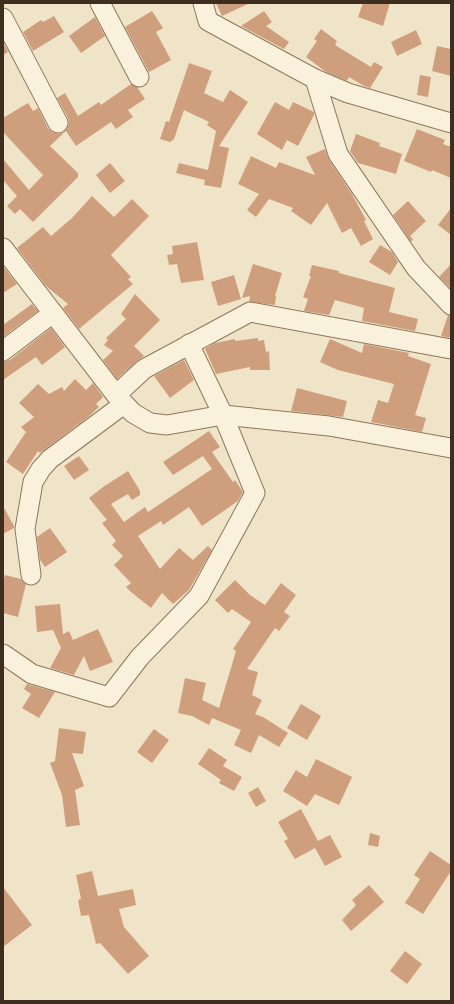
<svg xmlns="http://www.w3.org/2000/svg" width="454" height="1004" viewBox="0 0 454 1004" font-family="'PT Serif',serif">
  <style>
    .building { fill: #cf9f7d }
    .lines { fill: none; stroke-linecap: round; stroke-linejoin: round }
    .minor-casing { stroke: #8d765c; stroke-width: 21 }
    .minor { stroke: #faf1dc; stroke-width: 19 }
  </style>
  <rect width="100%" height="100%" fill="#f0e4c8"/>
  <!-- building -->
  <g class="building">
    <path d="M216,3H250L222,16Z"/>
    <path d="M363,3H390L383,26L358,17Z"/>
    <path d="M152,11L163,28L156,32L171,60L149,72L125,27Z"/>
    <path d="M264,11L272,22L266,26L289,42L284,49L241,26Z"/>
    <path d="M54,16L64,32L33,51L23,32L41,20L43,22Z"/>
    <path d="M95,17L105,36L81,53L69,36Z"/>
    <path d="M321,29L337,41L335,45L371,67L374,62L383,67L370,88L364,86L349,77L347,81L326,72L306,57L317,41L314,39Z"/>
    <path d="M416,30L422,44L397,56L391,42Z"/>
    <path d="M4,44L8,52L3,55V45Z"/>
    <path d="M437,46L451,49V76L432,71Z"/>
    <path d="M189,63L212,71L204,93L223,102L230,90L248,102L219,146L229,148L221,188L204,185L205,180L176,173L179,163L208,170L216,131L207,125L209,122L184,110L174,139L170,142L160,139L166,121L169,122Z"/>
    <path d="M420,75L431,77L428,97L417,95Z"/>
    <path d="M131,84L137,87L145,99L128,110L133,117L116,129L111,122L76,146L66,131L50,146L78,173V177L33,222L20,209L15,214L7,206L17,196L3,180V159L29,190L43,175L3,132V118L28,103L33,111L38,108L48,128L52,132L57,134L63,133L67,129L69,123L68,118L57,98L65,93L78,116L99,102L101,105Z"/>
    <path d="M275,102L289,110L293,102L314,112V115L298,146L287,140L282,150L257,134Z"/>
    <path d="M417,129L445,140L443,144L451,147V178L432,170L431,172L404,161Z"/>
    <path d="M356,134L380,143L379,146L402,154L396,174L358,163L350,151Z"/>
    <path d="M325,149L329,160L352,194L366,220L364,221L373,239L361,246L351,228L342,233L327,203L311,225L291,211L293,208L269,199L256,217L247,210L259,194L238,184L251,156L276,168L279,162L315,175L306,157Z"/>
    <path d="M110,163L125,181L110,193L96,175Z"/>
    <path d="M92,196L114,217L132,199L149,216L111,255L131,277L128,279L133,284L79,329L63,308L68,304L46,286L17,248L43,227L51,236L72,218Z"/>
    <path d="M408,201L426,221L410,236L413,239L411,242L393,215Z"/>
    <path d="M451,208V235L438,225Z"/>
    <path d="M197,242L204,280L181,283L177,264L169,265L167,255L173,254L172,246Z"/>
    <path d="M380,245L392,252L398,262L390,275L369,262Z"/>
    <path d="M253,264L282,273L275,296H276L275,305L249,302L250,296L242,298Z"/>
    <path d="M451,264V289L439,277Z"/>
    <path d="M312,265L339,271V273L395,288L389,312L418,319L415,331L362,321L364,308L335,300L329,315L304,311L308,299L303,297L311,276H309Z"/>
    <path d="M3,266L17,284L3,293Z"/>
    <path d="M234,275L241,299L218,306L211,282Z"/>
    <path d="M135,294L160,320L134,346L144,356L137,361L117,379L103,360L113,351L104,345L108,340L106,338L126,319L121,314Z"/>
    <path d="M32,304L38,311L3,337V325Z"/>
    <path d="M448,315L451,316V338L441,336Z"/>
    <path d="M51,328L65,347L42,365L36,357L3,380V362L10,360Z"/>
    <path d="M258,338V341L264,340L266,352L269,351L270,370H250V367L216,374L205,349L215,343L235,339V341Z"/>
    <path d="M330,339L362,353L364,344L409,353L408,356L431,364L415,415L426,418L422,432L371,422L378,400L388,403L394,384L338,370L320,362Z"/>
    <path d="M184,360L194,380L170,398L154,376Z"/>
    <path d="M75,379L86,390L93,383L103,397L96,404L99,407L88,417L40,453L38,451L23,474L6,462L26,432L21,427L34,417L19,403L38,384L49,394L62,387L64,391Z"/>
    <path d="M297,388L347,401L343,417L291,411Z"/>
    <path d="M209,431L220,447L212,452L233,482L235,480L243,492L238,501L202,526L189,507L163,525L161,521L138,536L160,569L179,548L193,560L208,546L212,550L189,590L173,604L162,593L151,608L131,592L126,587L131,583L114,565L123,556L112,545L116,541L102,523L107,520L89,498L103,487L128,471L140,491V495L132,500L128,494L111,504L124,522L145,507L148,512L212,469L203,456L173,475L163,462Z"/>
    <path d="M79,456L89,470L74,480L64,466Z"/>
    <path d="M3,506L14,526V528L3,534Z"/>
    <path d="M50,528L67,552L45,567L40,560L37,537Z"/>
    <path d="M5,575L21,579L26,584L18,617L3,613V583Z"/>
    <path d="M235,580L250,595L265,605L281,583L296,595L284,612L290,616L279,631L275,628L247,669L258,672L252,695L262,700L255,714L263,717L288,733L279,747L259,735L251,753L234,745L241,730L212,718L209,725L192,716L178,713L185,678L206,683L202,700L219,708L236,651L233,649L251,622L232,609L228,613L215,600Z"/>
    <path d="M60,604L63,634L69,631L73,640L98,629L113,662L90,671L84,656L74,675L50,668L61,648L53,630L37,632L35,606Z"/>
    <path d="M27,684L55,692L39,718L22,708L31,694L24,689Z"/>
    <path d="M301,704L321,716L307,740L287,728Z"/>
    <path d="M59,728L86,732L83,754L72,753L84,786L75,790L80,825L66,827L62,795L50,763L55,761Z"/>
    <path d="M154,729L169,740L152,763L137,752Z"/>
    <path d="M209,748L227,760L223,766L242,777L234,791L219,783L221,780L198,764Z"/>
    <path d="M316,759L352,777L339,805L315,794L307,806L283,791L296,770L307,777Z"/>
    <path d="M258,787L266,801L256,807L248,793Z"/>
    <path d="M301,809L318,841L330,835L342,857L325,866L315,848L295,859L284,841L288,839L278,822Z"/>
    <path d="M370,833L380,836L378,847L368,845Z"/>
    <path d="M430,851L451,865V871L423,914L405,903L420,879L414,875Z"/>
    <path d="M92,871L98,896L133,889L136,905L119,909L124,927L149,956L128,974L100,943L96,944L89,915L81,916L78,900L81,899L76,875Z"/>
    <path d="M369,885L384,902L351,931L342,920L356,905L352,900Z"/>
    <path d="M3,887L32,925L3,947Z"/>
    <path d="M405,951L422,964L407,984L390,971Z"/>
  </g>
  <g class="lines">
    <defs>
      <g id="minor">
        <path d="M100,3L139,77"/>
        <path d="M203,3L208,21L315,79L338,154L416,268L451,305"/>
        <path d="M3,18L58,123"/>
        <path d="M315,79L348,93L451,123"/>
        <path d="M3,248L116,395L144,369L250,312L451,349"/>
        <path d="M3,351L53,313"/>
        <path d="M116,395L133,413L150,423L167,425L223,415L329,426L451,448"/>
        <path d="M31,575L25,529L33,482L41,469L50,459L124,404"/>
        <path d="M3,654L32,674L109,697L140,657L199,596L255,493L223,415L189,344"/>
      </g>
    </defs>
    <!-- minor casing -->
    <use href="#minor" class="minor-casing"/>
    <!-- minor -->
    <use href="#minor" class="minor"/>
  </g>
  <!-- border -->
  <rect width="454" height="1004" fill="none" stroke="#3d2e20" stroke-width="8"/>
</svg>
